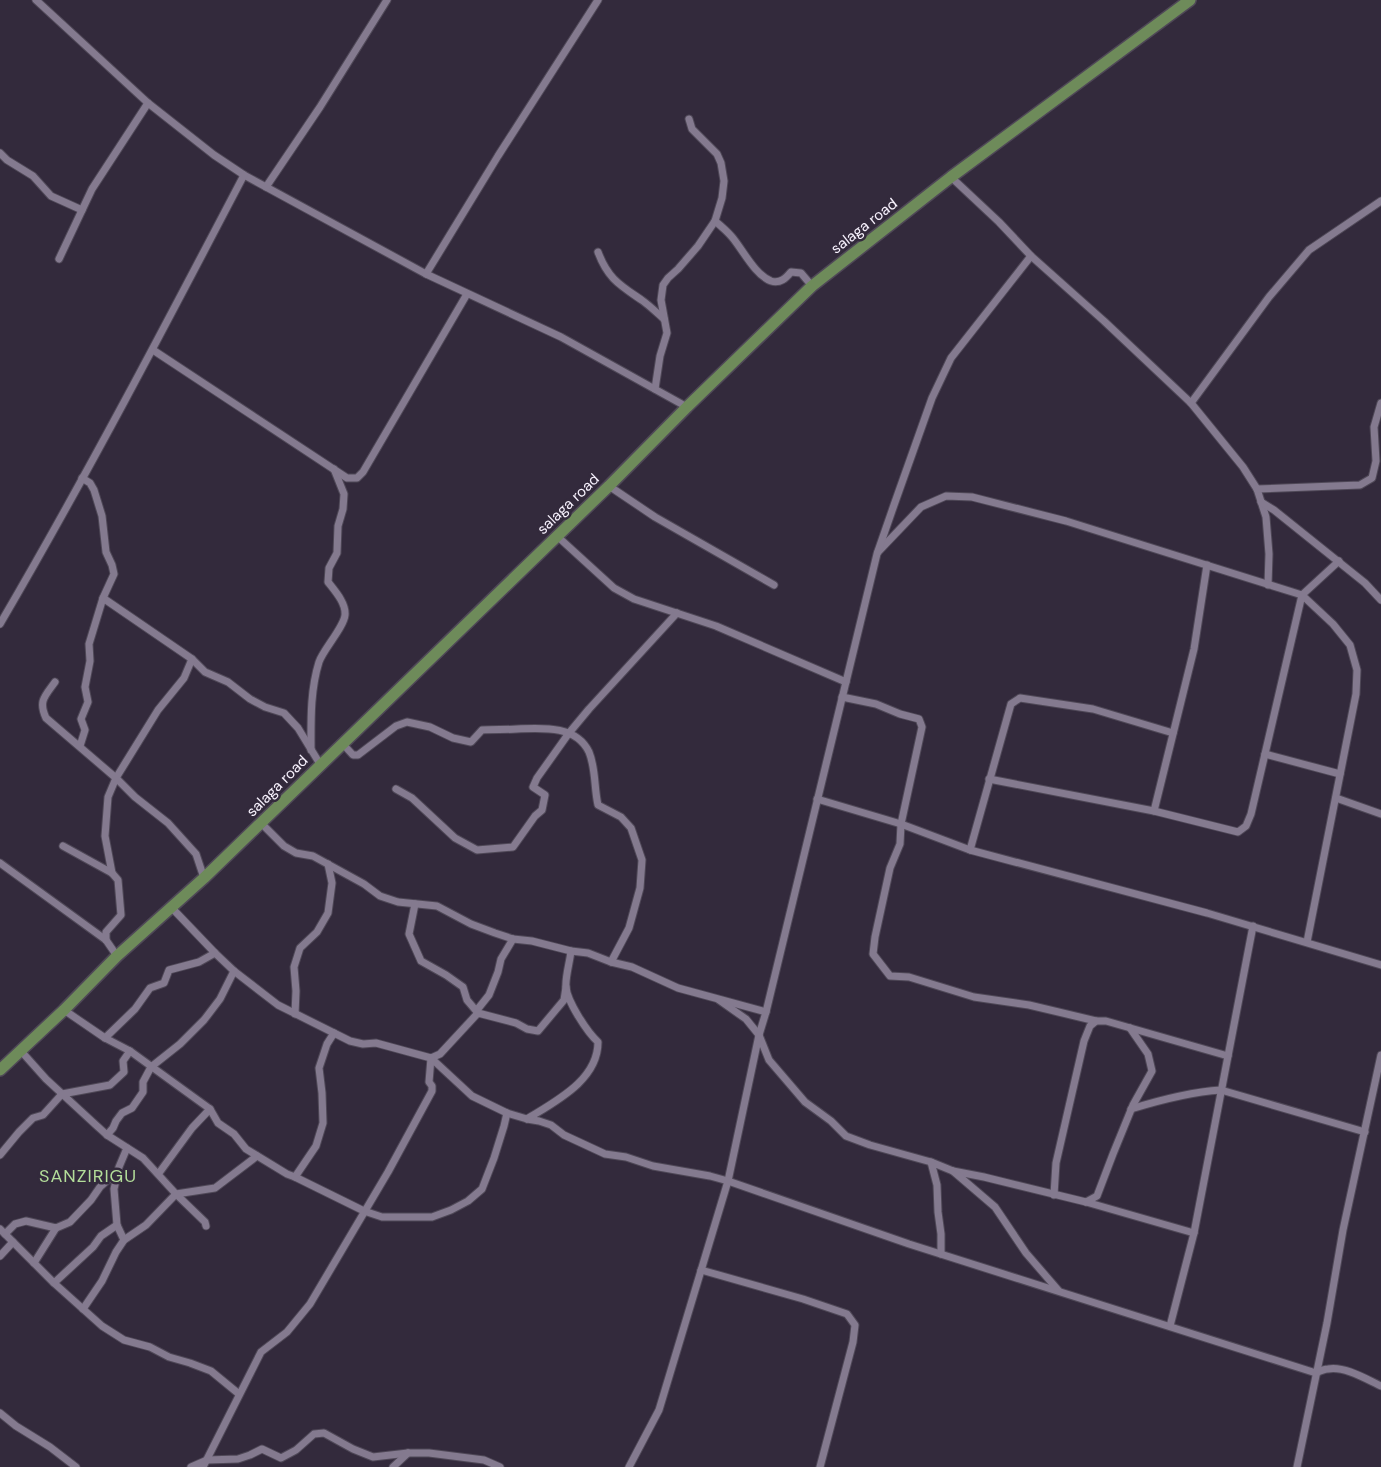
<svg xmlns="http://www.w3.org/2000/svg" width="1381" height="1467" viewBox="0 0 1381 1467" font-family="'DM Sans',sans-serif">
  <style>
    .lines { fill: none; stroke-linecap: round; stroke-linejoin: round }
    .minor-casing { stroke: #4f4857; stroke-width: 9 }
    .primary-casing { stroke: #4f4857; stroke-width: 14 }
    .minor { stroke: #847a8f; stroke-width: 7 }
    .primary { stroke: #6e8b5a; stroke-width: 11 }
    .labels { text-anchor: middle; stroke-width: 5; stroke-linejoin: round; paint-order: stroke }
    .street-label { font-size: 15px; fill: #f7f1fd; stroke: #332a3c }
    .quarter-label { font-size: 18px; letter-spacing: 1px; fill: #b3dd9a; stroke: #332a3c }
  </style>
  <rect width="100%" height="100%" fill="#332a3c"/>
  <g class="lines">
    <defs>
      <g id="minor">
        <path d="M36,0L148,103L214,155L244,175L426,274L561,337L687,407"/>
        <path d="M0,153L7,160L33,176L51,196L82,210"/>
        <path d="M951,177L999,222L1031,256L1104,321L1191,403L1243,467L1257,489L1266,517L1269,554L1268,585"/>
        <path d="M266,187L320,107L387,0"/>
        <path d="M715,221C721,226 727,231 732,237C743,250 755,275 771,281C780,284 786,278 791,272L801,273L812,286"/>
        <path d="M598,252C608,279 620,285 643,301C650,306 657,313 664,319"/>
        <path d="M59,259L92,189L148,103"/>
        <path d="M426,274L498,156L598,0"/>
        <path d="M153,350L347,478H357L363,472L467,294"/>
        <path d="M655,389L660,356L667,333L661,300L663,285L668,278L678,269L698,246L715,221L722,198L724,181L721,163L717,154L692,129L689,119"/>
        <path d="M1191,403L1269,297L1309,250L1381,201"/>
        <path d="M609,486L655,517L774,585"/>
        <path d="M1257,489L1360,485L1372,478L1376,461L1374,427L1381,403"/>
        <path d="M1261,502L1274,510L1365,583L1381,600"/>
        <path d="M557,536L614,588L634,599L716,626L846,682"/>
        <path d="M878,552L921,507L946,496L972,497L1066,521L1302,595L1333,624L1350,645L1357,670L1356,694L1307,942"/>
        <path d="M103,598L192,659L205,672L228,682L250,699L265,707L284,713L298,728L320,764"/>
        <path d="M0,624C86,477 165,326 244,175"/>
        <path d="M55,682C45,696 38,701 46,718L116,778L135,797L168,823L196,854L204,878"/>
        <path d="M842,697L876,704L900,714L919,719L922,727L901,824L900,844L890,868L875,937L873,954L890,976L909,977L974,997L1029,1005L1096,1021"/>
        <path d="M342,743L353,755H358L396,726L407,722L430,727L453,738L471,742L482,730C494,729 505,730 517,729C542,728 576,725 589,752C596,769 594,788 598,805L621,817L631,828L642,860L640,888L629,928L611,962"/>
        <path d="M80,746L85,730L81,719L88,702L85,687L90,661L89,644L103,598L114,574L112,565L106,552L102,516L94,490L90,483L82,478"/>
        <path d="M311,750C311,721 310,691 319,662C323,650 344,627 345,615C346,603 335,591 328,582L329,568L337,553L338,526L343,509L344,494L334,469"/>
        <path d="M1265,754L1340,774"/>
        <path d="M989,779L1154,811L1238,832L1246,826L1251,814L1302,595L1339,561"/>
        <path d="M396,789L412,798L455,838L477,850L513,847L535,816L542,810L545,795L533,787L537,778L569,733L589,709L677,613"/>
        <path d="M1336,798L1381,814"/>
        <path d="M817,799L901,824L970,850L1207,913L1381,965"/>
        <path d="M1154,811L1194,649L1207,565"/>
        <path d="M261,823L284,846L296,853L313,856L364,884L380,896L398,902L437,906L471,924L495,933L513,939L532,941L571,951L588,953L611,962L632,967L678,988L766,1012"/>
        <path d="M63,846L112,873"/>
        <path d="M970,850L1011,704L1020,698L1093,709L1173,733"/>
        <path d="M0,863L106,940L117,956"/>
        <path d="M415,904L409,934L421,961L446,975L463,987L467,1000L478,1013"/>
        <path d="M171,907L215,953L234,971L278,1005L350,1041L363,1044L376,1043L431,1058L472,1096L507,1113L527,1119L539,1121L551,1125L564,1135L605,1154L626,1157L653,1166L710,1176L728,1181L909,1244L1316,1373C1320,1371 1324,1369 1328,1369C1345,1366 1366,1379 1381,1386"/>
        <path d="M106,940V932L121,915L118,880L112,873L105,836L108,797L116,778L158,710L184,678L192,659"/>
        <path d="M719,1000L746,1019L759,1035L769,1060L805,1102L831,1121L846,1136L870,1145L931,1162L953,1171L984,1177L1086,1202L1194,1233"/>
        <path d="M64,1010L105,1038L130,1051L210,1109L218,1123L234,1134L246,1149L287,1174L295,1177L364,1211L382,1217H432L451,1210L468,1201L482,1189L494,1158L504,1126L507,1113"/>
        <path d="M477,1010L489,995L498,972L501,959L513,939"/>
        <path d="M295,1014L296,991L294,967L300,948L317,932L328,913L332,883L328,864"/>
        <path d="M105,1038L135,1009L150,988L164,983L169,970L199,962L215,953"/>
        <path d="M21,1051L46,1079L97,1126L107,1135L143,1158L176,1194L205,1222L206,1226"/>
        <path d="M431,1058L440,1054L478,1013L516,1023L527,1029L538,1031L564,1000L566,987"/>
        <path d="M1131,1109C1160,1100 1191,1092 1221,1090L1365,1132"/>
        <path d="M527,1119C556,1101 598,1080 598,1042C587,1032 567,1001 566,987C565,978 570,961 571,951"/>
        <path d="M107,1135L113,1128L116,1121L122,1113L132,1108L143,1092V1082L151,1067L180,1044L204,1020L220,999L234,971"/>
        <path d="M0,1155L19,1132L33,1118L43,1115L62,1094L110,1085L124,1072L123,1061L130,1051"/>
        <path d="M931,1162L937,1185L938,1212L941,1234V1254"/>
        <path d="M953,1171L995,1207L1026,1253L1058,1290"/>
        <path d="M159,1173L192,1128L210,1109"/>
        <path d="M295,1177L316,1146L323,1123L322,1093L319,1068L327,1044L334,1033"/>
        <path d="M1054,1195L1056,1163L1084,1041L1090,1026L1096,1021H1106L1228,1056"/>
        <path d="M1086,1202L1097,1196L1113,1154L1133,1105L1152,1071L1148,1054L1130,1028"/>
        <path d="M0,1229L54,1283L102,1326L124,1340L150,1347L169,1357L190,1363L211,1371L239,1394"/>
        <path d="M5,1234L15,1224L26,1221L56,1228L70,1222L91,1200L100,1187L117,1172"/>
        <path d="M124,1240L117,1225L114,1189L119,1167L127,1148"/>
        <path d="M0,1256L13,1242"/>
        <path d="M34,1263L56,1228"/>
        <path d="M701,1270L803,1299L847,1314L855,1325L853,1342L820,1467"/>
        <path d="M54,1283L93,1247L101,1236L117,1225"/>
        <path d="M83,1309L102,1281L116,1252L124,1240L146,1225L176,1194L215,1188L257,1156"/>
        <path d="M1170,1326L1194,1233L1253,926"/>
        <path d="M0,1413L16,1426L50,1447L76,1467"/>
        <path d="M191,1467L207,1460L238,1459L250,1455L262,1449L281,1458L296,1450L314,1434L324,1433L353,1449L373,1457L408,1453H429L484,1460L500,1467"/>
        <path d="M203,1467L261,1352L287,1332L310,1304L388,1172L432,1091V1086L429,1082L431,1058"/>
        <path d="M393,1467L408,1453"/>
        <path d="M629,1467L659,1410L728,1181L759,1035L766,1012L877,554L894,505L932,398L951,358L1031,256"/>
        <path d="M1297,1467L1327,1323L1343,1230L1381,1055"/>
      </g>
      <path id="primary" d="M0,1070L64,1010L117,956L204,878L609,486L687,407L812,286L951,177L1190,0"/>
    </defs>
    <!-- minor casing -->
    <use href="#minor" class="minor-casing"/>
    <!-- primary casing -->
    <use href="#primary" class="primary-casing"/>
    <!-- minor -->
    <use href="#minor" class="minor"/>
    <!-- primary -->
    <use href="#primary" class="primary"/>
  </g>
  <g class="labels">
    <!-- street labels -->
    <g class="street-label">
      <text transform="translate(864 226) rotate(-38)" y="5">salaga road</text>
      <text transform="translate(568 504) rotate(-44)" y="5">salaga road</text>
      <text transform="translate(277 786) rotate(-45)" y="5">salaga road</text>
    </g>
    <!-- quarter labels -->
    <g class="quarter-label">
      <text x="88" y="1182">SANZIRIGU</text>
    </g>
  </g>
</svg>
